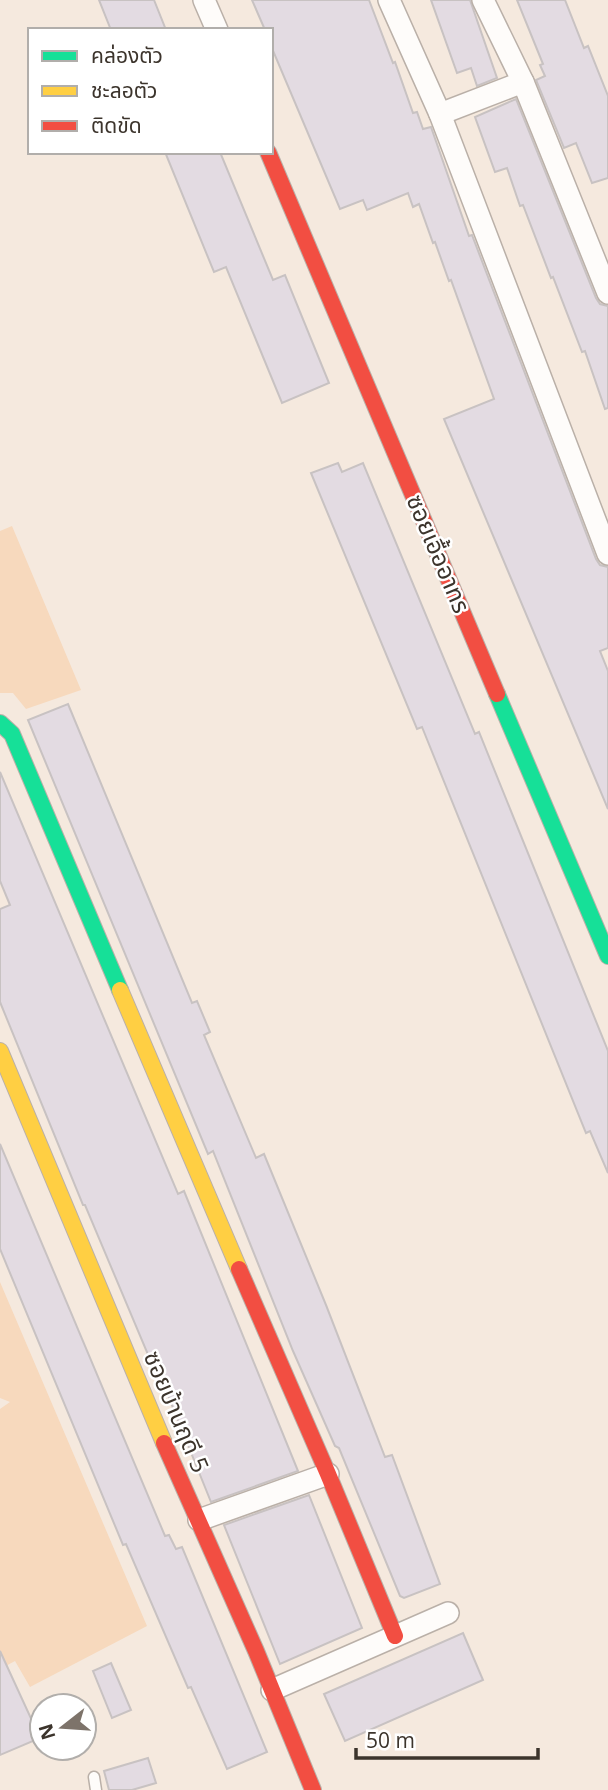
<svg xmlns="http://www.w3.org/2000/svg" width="608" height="1790" viewBox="0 0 608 1790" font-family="'Open Sans','Noto Sans Thai',sans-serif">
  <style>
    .green { fill: #f7d9bd }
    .building { fill: #e3dbe2; stroke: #c8c2c2; stroke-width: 2 }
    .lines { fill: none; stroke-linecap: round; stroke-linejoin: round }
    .lane-casing { stroke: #bab0a8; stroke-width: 13 }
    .street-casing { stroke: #bab0a8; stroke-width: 24 }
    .fast-casing { stroke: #bab0a8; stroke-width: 18 }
    .slow-casing { stroke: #bab0a8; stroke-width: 18 }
    .jam-casing { stroke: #bab0a8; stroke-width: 18 }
    .lane { stroke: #fefcfa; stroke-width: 10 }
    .street { stroke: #fefcfa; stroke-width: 21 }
    .fast { stroke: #16e098; stroke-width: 16 }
    .slow { stroke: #ffcf43; stroke-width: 16 }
    .jam { stroke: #f24e42; stroke-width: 16 }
    .labels { text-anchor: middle; stroke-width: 5; stroke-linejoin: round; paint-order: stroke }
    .street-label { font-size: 24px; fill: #3c342c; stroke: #fff }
  </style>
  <rect width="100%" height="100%" fill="#f5e9de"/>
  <!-- green -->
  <g class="green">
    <path d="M12,526L81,690L26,709L13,693H0V531Z"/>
    <path d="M0,1282L147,1626L30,1687L15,1661L0,1669V1409L10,1402L0,1398Z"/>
  </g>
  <!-- building -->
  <g class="building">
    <path d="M99,0H154L166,30H111Z"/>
    <path d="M252,0H369L393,63L395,62L413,113L417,112L423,129L431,127L469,236L472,235L596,559L600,565L608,567V648L600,651L608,671V809L444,419L494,399L451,280L449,281L435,242L433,243L419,204L413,207L408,193L367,210L363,200L340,209L271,46V30H265Z"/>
    <path d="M431,0H470L497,78L477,86L471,68L457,73Z"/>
    <path d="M517,0H565L584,48L588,46L608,96V178L592,183L576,143L564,148L536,80L545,76L540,65L543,64Z"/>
    <path d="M516,99L596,298L600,304L608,306V408L605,409L585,351L582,352L553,277L551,278L523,205L520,206L507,168L495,172L475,117Z"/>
    <path d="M165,152H220L273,280L285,275L329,383L282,403L226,267L214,272Z"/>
    <path d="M338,463L342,472L363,463L475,734L479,732L608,1051V1173L590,1131L586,1133L422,727L417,729L311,473Z"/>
    <path d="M68,704L192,1003L197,1001L210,1032L204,1035L256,1158L264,1154L326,1305L385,1457L392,1455L440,1584L404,1598L400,1596L339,1448L335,1446L293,1351L213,1151L208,1154L28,720Z"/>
    <path d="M0,772L178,1194L184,1191L298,1471L211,1502L152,1356L149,1357L85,1205H83L0,1002V909L10,905L0,881Z"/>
    <path d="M0,1144L165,1536L169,1535L176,1549L182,1547L267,1752L227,1769L191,1687L188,1688L126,1544L123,1545L0,1249Z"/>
    <path d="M309,1495L362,1628L280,1664L224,1525Z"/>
    <path d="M463,1633L483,1680L345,1741L324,1694Z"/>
    <path d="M0,1651L40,1738L0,1755Z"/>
    <path d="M111,1663L131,1710L112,1718L93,1671Z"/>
    <path d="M148,1758L156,1783L132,1790H109L104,1771Z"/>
  </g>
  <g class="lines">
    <defs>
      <path id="lane" d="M94,1777L96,1790"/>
      <g id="street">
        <path d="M204,0L217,30"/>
        <path d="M389,0L440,114L608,554"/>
        <path d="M483,0L523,82L608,293"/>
        <path d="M440,114L523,82"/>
        <path d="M199,1520L328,1474"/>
        <path d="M272,1690L448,1613"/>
      </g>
      <g id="fast">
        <path d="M497,694L608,956"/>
        <path d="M0,723L12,734L120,990"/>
      </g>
      <g id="slow">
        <path d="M120,990L239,1269"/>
        <path d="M0,1051L164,1443"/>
      </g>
      <g id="jam">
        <path d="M268,152L497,694"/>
        <path d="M239,1269L328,1474L395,1636"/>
        <path d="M164,1443L256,1651L313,1790"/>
      </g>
    </defs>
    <!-- lane casing -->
    <use href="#lane" class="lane-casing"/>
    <!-- street casing -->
    <use href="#street" class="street-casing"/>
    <!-- fast casing -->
    <use href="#fast" class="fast-casing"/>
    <!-- slow casing -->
    <use href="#slow" class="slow-casing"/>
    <!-- jam casing -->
    <use href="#jam" class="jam-casing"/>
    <!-- lane -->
    <use href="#lane" class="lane"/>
    <!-- street -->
    <use href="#street" class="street"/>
    <!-- fast -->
    <use href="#fast" class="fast"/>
    <!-- slow -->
    <use href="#slow" class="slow"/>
    <!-- jam -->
    <use href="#jam" class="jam"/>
  </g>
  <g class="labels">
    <!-- street labels -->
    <g class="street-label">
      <text transform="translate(438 554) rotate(67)" y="8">ซอยเอื้ออาทร</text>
      <text transform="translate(176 1412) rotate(67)" y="8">ซอยบ้านฤดี 5</text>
    </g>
  </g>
  <!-- legend -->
  <rect x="28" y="28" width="245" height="126" fill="#ffffff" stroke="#b1aeab" stroke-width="2"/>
  <rect x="42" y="51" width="35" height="10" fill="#16e098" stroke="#b1aeab" stroke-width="2"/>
  <text x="91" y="63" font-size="21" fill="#3c342c">คล่องตัว</text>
  <rect x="42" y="86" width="35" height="10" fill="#ffcf43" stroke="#b1aeab" stroke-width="2"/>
  <text x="91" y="98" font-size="21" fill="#3c342c">ชะลอตัว</text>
  <rect x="42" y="121" width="35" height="10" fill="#f24e42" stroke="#b1aeab" stroke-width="2"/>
  <text x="91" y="133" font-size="21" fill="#3c342c">ติดขัด</text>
  <!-- north arrow -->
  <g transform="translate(63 1727) rotate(253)"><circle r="33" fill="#ffffff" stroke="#b1aeab" stroke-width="2"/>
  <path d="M0-5L12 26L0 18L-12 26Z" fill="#7d736a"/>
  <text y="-10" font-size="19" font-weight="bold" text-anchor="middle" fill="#3c342c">N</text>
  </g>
  <!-- scale -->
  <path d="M356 1748v10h182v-10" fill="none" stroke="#3c342c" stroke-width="3.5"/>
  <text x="366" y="1748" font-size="21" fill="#3c342c" stroke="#ffffff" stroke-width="5" paint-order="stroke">50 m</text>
</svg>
